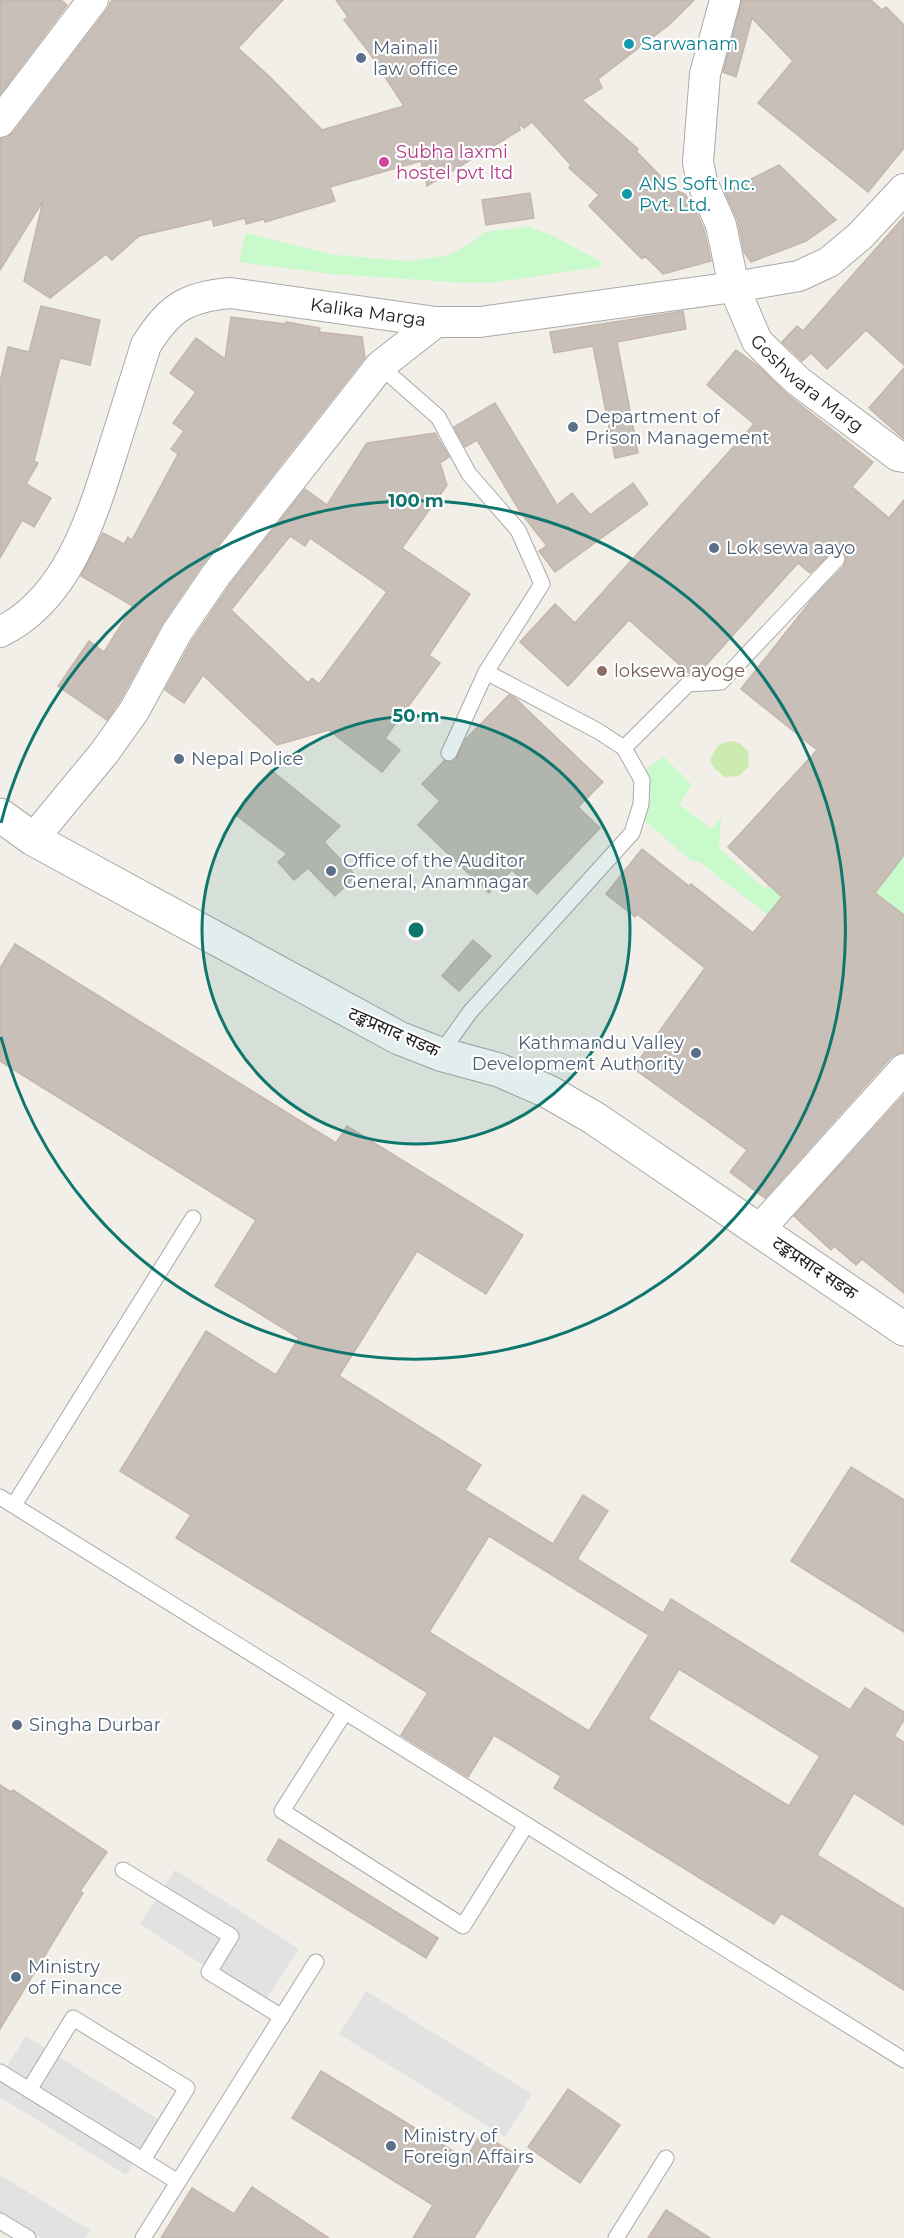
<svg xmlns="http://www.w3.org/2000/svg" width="904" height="2238" viewBox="0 0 904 2238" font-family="Montserrat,'Noto Sans Devanagari',sans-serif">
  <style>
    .grass { fill: #cdebb0 }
    .park { fill: #c8facc }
    .parking { fill: #e2e2e2 }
    .building { fill: #c7bfb8; stroke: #c4b6ab; stroke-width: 1.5; fill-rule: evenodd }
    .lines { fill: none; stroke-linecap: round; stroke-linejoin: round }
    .service-casing { stroke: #a9a9a9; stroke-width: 17 }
    .minor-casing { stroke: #a9a9a9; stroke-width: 32 }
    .tertiary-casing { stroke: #a9a9a9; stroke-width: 35 }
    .service { stroke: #fff; stroke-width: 15 }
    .minor { stroke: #fff; stroke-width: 30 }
    .tertiary { stroke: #fff; stroke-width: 33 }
    .ring { fill: none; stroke: #0f766e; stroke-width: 3 }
    .culture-dot { fill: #0f9aa8; stroke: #fff; stroke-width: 2 }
    .service-dot { fill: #5c6f8a; stroke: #fff; stroke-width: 2 }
    .hotel-dot { fill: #d1479c; stroke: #fff; stroke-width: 2 }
    .education-dot { fill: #8d6e63; stroke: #fff; stroke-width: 2 }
    .labels { text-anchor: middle; stroke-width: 4.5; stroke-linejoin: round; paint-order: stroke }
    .culture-label { font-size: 18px; fill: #0d838f; stroke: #fff; text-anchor: start }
    .service-label { font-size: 18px; fill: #4e5e75; stroke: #fff; text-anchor: start }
    .hotel-label { font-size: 18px; fill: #b23c85; stroke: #fff; text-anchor: start }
    .street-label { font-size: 18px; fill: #222; stroke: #fff }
    .education-label { font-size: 18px; fill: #785e54; stroke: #fff; text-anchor: start }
    .centre { fill: #0f766e; stroke: #fff; stroke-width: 3 }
    .ring-label { font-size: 18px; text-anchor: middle; font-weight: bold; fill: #0f766e; stroke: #fff; stroke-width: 4.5; stroke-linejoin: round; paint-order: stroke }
  </style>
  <rect width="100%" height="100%" fill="#f2efe9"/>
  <!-- grass -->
  <path class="grass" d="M733,741L739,743L748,751L749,766L739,776L725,777L714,768L710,761C715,748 718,742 733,741Z"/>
  <!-- park -->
  <g class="park">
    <path d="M529,227L551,235L602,262L600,267L498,282L468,283L331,274L239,262L246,233L336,255L408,261L449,255L471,243L485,232Z"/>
    <path d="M904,726V924H772L765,913L700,862L691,861L641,817L647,811L640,774L663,756L692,785L679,804L711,829L721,817L719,848L765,889Z"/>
  </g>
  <!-- parking -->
  <g class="parking">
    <path d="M175,1870L299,1949L263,2004L140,1924Z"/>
    <path d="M366,1991L532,2094L505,2137L339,2034Z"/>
    <path d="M26,2036L161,2121L126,2175L0,2097V2077Z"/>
    <path d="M0,2175L90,2230L85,2238H41L0,2213Z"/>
  </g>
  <!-- building -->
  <g class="building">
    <path d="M0,0H61L67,5L0,94Z"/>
    <path d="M112,0H283L238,48L271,78L322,130L404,106L369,52L344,20L348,17L336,0H694L670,24L598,79L602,88L582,100L638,149L636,151L674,190L685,194L694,207L704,230L711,261L663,274L645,256L642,259L589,206L599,195L569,168L571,165L532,122L524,128L519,123L520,130L427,186L421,161L330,187L335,201L265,222L264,219L246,224L245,218L214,226L212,219L139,236L112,260L106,254L50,298L24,281L43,201L0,270V139L7,138L14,132L107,10Z"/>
    <path d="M742,0H871L882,10L886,7L904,25V148L868,192L758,103L793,61L752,18L736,77L723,72Z"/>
    <path d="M779,165L836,220L806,241L751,262L744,252L738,221L725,192Z"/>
    <path d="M530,193L534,218L486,225L482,200Z"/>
    <path d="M904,217V365L866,330L827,369L811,353L802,361L782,342L797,326L803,331Z"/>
    <path d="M41,306L100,320L90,365L60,358L34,461L38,463L26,484L51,498L34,527L22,520L0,558V382L8,347L29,352Z"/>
    <path d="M683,311L686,329L617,342L638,453L615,458L593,346L554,353L550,332Z"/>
    <path d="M231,317L286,324V322L320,328L319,332L362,337L365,357L202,565L163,622L119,702L107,720L58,686L89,641L104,652L133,606L81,576L103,533L124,544L128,537L132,540L178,454L171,449L184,431L173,423L196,392L170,373L196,338L225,359Z"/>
    <path d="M736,350L758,366L788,395L873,462L852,487L889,518L904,500V855L875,893L904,915V1052L898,1053L891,1057L765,1198L730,1172L747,1150L633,1068L705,968L637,914L635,917L606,894L642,849L689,886L691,884L753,933L782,897L728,847L817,750L741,689L814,597L844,566L846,556L840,550H834L810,573L798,563L698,674H690L629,620L568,686L520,642L555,604L575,623L754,424L707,385Z"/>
    <path d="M904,368V439L869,408Z"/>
    <path d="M495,403L557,505L572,493L590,515L633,483L648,504L555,572L539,551L547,546L521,513L477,440L465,447L454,427Z"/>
    <path d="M435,433L449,457L440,463L447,485L402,548L470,594L429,655L440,663L385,738L400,750L382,772L329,730L277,745L203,675L184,703L165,690L192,641L230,585L305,489L327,505L367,443ZM290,536L305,546L310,538L387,592L319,684L312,678L308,683L231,610Z"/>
    <path d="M509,695L515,698L603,782L578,807L600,828L537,894L512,870L489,893L418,825L440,801L422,784L444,761L449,763L455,761L466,739Z"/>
    <path d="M271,770L340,826L324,842L356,876L335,896L308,868L294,880L278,862L287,854L236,815Z"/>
    <path d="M473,940L491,956L459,991L442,976Z"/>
    <path d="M15,944L336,1143L347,1126L523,1235L486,1294L417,1251L339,1376L481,1465L465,1490L553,1544L583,1495L608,1511L577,1559L663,1613L671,1599L850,1710L865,1688L904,1712V1720L894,1736L904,1742V1825L854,1793L817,1855L904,1909V1990L781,1913L774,1924L554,1788L561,1776L494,1735L468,1777L401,1735L428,1693L176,1538L191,1515L120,1471L206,1331L276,1375L299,1338L215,1286L256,1220L0,1061V968ZM489,1536L649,1635L589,1731L429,1632ZM679,1669L820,1756L789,1806L648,1719Z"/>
    <path d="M904,1095V1293L862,1259L856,1265L834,1246L831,1250L794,1216Z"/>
    <path d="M851,1467L904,1500V1632L791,1561Z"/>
    <path d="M0,1785L11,1792L13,1790L107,1852L80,1891L83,1893L0,2029Z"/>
    <path d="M279,1839L438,1938L426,1958L267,1860Z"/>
    <path d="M321,2071L466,2159L481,2133L523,2159L474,2238H413L433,2205L292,2118Z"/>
    <path d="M568,2089L620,2125L580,2183L528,2147Z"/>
    <path d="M252,2187L329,2238H161L192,2188L234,2214Z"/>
    <path d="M666,2210L710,2238H648Z"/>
  </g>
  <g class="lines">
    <defs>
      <g id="service">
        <path d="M380,366L438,417L469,474L518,530L542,584L486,672L449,753"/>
        <path d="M624,748L688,684L721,682L837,559"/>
        <path d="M440,1054L470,1012L632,833L641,804L642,780L624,748L598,731L486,672"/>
        <path d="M0,1497L904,2060"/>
        <path d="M14,1505L193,1218"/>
        <path d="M345,1712L282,1811L463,1926L526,1825"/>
        <path d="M123,1870L231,1936L209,1972L282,2017"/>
        <path d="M0,2072L178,2182"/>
        <path d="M29,2090L73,2018L187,2088L143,2160"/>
        <path d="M0,2221L28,2238"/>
        <path d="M143,2238L316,1962"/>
        <path d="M616,2238L666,2158"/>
      </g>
      <g id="minor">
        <path id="s1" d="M725,0L705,74L698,162L702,182L721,225L734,287L757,341L779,363L798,381L898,456L904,457"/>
        <path d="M0,122L93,0"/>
        <path id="s2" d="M0,632C68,599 92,517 113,450C124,415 135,380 146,345C169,308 186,297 230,293L436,322H480L734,287L799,276L829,262L860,236L904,189"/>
        <path d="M33,839L104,753L134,711L177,632L216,575L380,366L436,322"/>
        <path d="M759,1230L904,1069"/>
      </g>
      <path id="tertiary" d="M0,815L33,839L399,1038L440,1054L499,1070L549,1092L594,1118L904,1329"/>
    </defs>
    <!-- service casing -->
    <use href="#service" class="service-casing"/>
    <!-- minor casing -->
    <use href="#minor" class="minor-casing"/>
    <!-- tertiary casing -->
    <use href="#tertiary" class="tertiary-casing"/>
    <!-- service -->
    <use href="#service" class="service"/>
    <!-- minor -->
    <use href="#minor" class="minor"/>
    <!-- tertiary -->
    <use href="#tertiary" class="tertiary"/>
  </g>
  <!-- distance rings -->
  <circle cx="416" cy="930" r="214" fill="#0f766e" fill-opacity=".12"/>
  <g class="ring">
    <circle cx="416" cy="930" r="214"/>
    <path d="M1 823A429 429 0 1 1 1 1037"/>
  </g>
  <!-- markers -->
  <g class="culture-dot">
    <circle cx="629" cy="44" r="6"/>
    <circle cx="627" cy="194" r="6"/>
  </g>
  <g class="service-dot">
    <circle cx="361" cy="58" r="6"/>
    <circle cx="573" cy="427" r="6"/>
    <circle cx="714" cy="548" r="6"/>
    <circle cx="179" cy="759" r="6"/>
    <circle cx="331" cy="871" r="6"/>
    <circle cx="696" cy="1053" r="6"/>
    <circle cx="17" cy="1725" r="6"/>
    <circle cx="16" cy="1977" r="6"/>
    <circle cx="391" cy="2146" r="6"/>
  </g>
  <circle class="hotel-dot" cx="384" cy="162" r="6"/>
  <circle class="education-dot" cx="602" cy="671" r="6"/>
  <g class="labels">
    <!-- culture labels -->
    <g class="culture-label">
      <text x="641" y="50">Sarwanam</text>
      <text x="639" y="190">ANS Soft Inc.<tspan x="639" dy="21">Pvt. Ltd.</tspan></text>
    </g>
    <!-- service labels -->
    <g class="service-label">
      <text x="373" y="54">Mainali<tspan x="373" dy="21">law office</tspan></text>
      <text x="585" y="423">Department of<tspan x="585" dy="21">Prison Management</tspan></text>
      <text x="726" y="554">Lok sewa aayo</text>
      <text x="191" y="765">Nepal Police</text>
      <text x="343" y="867">Office of the Auditor<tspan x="343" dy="21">General, Anamnagar</tspan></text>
      <text x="684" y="1049" text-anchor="end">Kathmandu Valley<tspan x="684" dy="21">Development Authority</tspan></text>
      <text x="29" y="1731">Singha Durbar</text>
      <text x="28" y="1973">Ministry<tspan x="28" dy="21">of Finance</tspan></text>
      <text x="403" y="2142">Ministry of<tspan x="403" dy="21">Foreign Affairs</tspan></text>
    </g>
    <!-- hotel labels -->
    <g class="hotel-label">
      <text x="396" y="158">Subha laxmi<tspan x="396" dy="21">hostel pvt ltd</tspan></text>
    </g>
    <!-- street labels -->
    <g class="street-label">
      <text dy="6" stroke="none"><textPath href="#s2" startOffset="574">Kalika Marga</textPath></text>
      <text dy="6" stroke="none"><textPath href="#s1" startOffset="420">Goshwara Marg</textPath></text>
      <text transform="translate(394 1032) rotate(24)" y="6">टङ्कप्रसाद सडक</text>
      <text transform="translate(815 1268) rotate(34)" y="6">टङ्कप्रसाद सडक</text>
    </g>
    <!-- education labels -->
    <g class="education-label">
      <text x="614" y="677">loksewa ayoge</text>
    </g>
  </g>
  <circle cx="416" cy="930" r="9" class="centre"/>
  <g class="ring-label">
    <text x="416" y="507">100 m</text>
    <text x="416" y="722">50 m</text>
  </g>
</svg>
